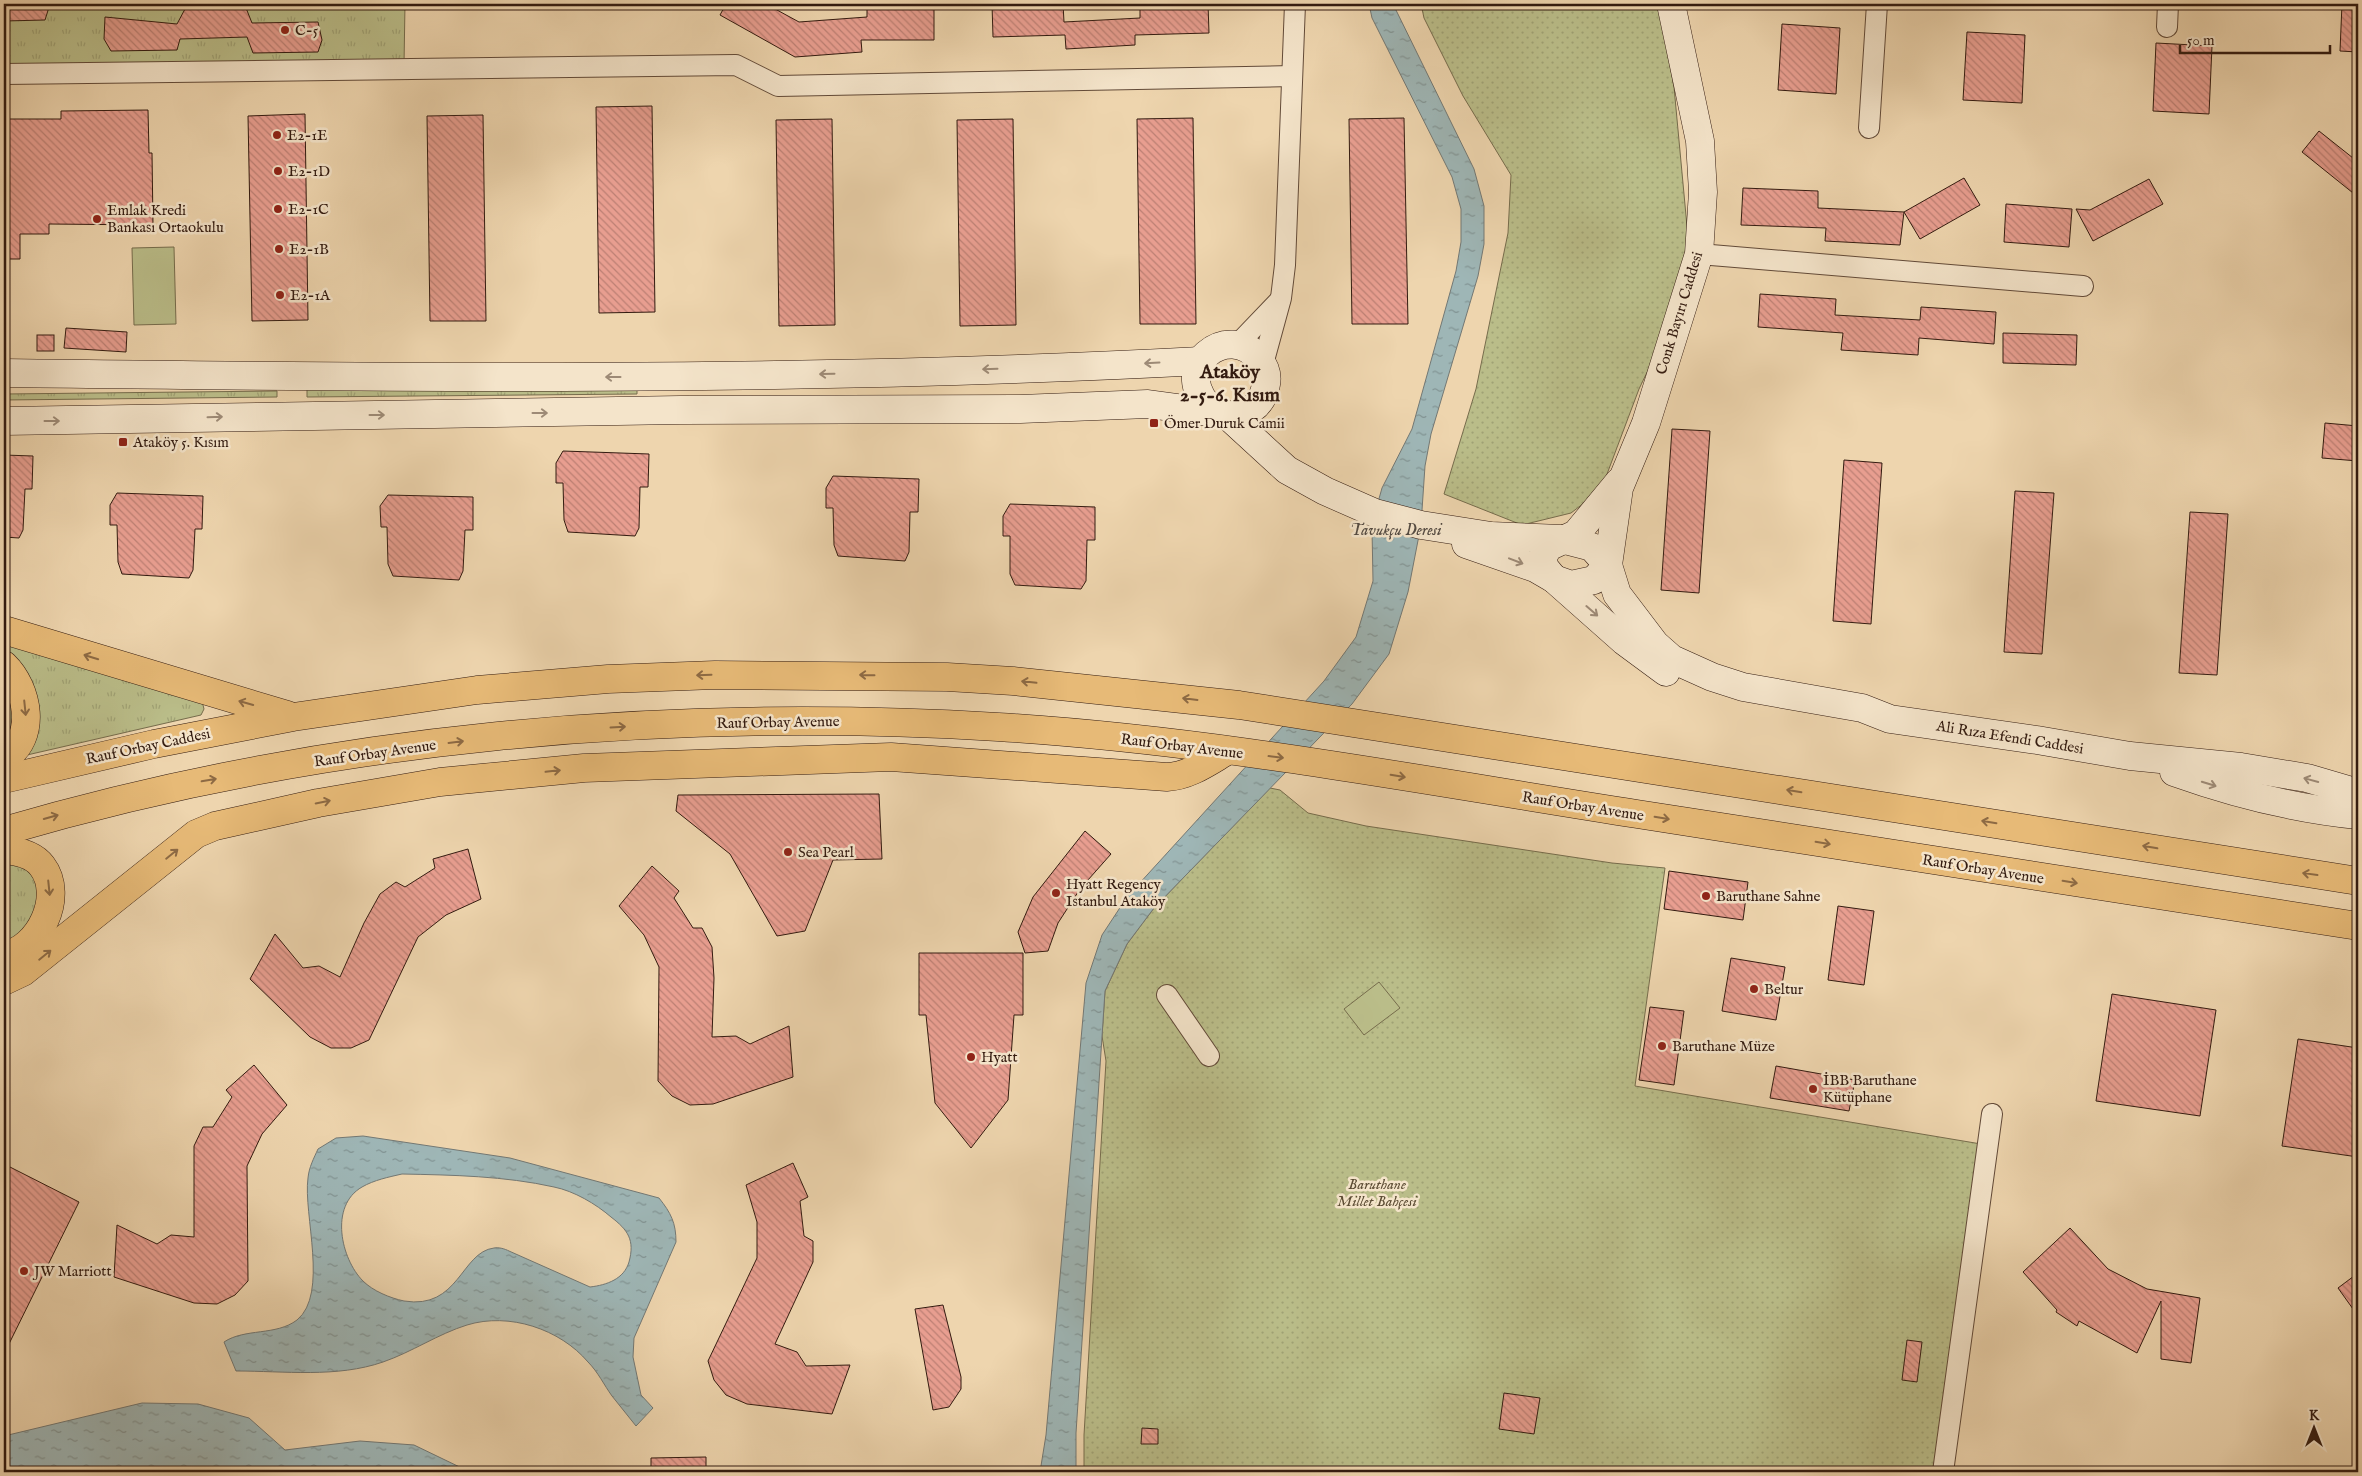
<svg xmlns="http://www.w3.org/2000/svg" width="2362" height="1476" viewBox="0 0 2362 1476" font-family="'IM FELL English',serif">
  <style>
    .grass { fill: url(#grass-tufts); stroke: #766c4c }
    .park { fill: url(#park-dots); stroke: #766c4c }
    .pitch { fill: #babd89; stroke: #766c4c }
    .water { fill: url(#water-ripples); stroke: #737874; fill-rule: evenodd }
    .building { fill: url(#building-back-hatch); stroke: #331b10 }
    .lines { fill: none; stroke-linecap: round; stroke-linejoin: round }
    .street-casing { stroke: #624a38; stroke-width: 22 }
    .secondary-casing { stroke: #331b10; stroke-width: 29 }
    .highway-casing { stroke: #331b10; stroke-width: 29 }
    .street { stroke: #f4e4ca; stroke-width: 20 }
    .secondary { stroke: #f4e4ca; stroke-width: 28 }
    .highway { stroke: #e7ba77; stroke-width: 28 }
    .oneway { stroke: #9d8a76 }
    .oneway2 { stroke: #8d6a44 }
    .poi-dot { fill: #8f2418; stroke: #f4e4ca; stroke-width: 2 }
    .labels { text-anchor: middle; stroke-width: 5; stroke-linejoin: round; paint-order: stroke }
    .poi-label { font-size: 15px; fill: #331b10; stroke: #f4e4ca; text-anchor: start }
    .street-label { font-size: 15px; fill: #331b10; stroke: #f4e4ca }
    .park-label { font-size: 15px; font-style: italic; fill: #5c4c34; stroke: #f4e4ca }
    .water-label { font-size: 16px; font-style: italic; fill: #534a42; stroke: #f4e4ca }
    .district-label { font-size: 20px; font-weight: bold; fill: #331b10; stroke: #f4e4ca }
  </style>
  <defs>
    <pattern id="grass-tufts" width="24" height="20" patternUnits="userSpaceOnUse" patternTransform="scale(1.25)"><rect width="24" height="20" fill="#babd89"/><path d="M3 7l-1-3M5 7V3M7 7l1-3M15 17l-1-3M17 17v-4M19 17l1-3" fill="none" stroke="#a0a275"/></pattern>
    <pattern id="park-dots" width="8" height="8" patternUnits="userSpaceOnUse" patternTransform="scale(1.25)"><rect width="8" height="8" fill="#babd89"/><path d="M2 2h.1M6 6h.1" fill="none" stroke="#a0a275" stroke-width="1.8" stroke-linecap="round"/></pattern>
    <pattern id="water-ripples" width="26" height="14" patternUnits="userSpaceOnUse" patternTransform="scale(1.25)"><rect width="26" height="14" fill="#9eb6b6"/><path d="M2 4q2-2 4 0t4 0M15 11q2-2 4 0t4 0" fill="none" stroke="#819393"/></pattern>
    <pattern id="building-back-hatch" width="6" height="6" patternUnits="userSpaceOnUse" patternTransform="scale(1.25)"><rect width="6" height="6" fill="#e89e90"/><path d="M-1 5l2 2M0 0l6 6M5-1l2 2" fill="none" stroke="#bd8074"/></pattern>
  </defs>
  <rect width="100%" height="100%" fill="#eed5ae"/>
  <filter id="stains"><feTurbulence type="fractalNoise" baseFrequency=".004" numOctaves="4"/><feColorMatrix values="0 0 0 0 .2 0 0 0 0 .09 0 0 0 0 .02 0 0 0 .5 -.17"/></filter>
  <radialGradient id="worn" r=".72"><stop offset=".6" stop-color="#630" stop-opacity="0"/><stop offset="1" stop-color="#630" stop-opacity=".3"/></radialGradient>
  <!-- grass -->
  <g class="grass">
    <path d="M4,4H405L404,65L4,68Z"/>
    <path d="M637,387V394L307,397V389Z"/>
    <path d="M277,391V397L4,400V394Z"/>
    <path d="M4,640L202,701L204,709L201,715L27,755L4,653Z"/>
    <path d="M4,682L12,697L15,727L4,746Z"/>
    <path d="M11,862L32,873L40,893L31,928L4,945V864Z"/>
  </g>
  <!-- park -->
  <g class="park">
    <path d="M1421,4H1659L1674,87L1688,237L1672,320L1639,389L1601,490L1571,513L1522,525L1444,494L1476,389L1508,233L1511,175L1463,96L1424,18Z"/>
    <path d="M1270,788L1280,790L1308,813L1366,826L1612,863L1665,868L1635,1086L1981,1144L1938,1472H1084V1435L1106,1061L1102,1036L1105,991L1127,944L1154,908Z"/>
  </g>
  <!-- pitch -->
  <g class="pitch">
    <path d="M174,247L176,324L134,325L132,248Z"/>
    <path d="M1379,982L1400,1008L1364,1035L1344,1009Z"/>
  </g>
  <!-- water -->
  <g class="water">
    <path d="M1369,4H1393L1474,169L1484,206V244L1478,276L1431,434L1425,466L1421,525L1408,592L1389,654L1352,704L1154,908L1127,944L1105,991L1076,1433V1472H1040L1046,1435L1086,983L1102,935L1127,897L1324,681L1356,637L1373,581L1372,529L1375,513L1382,488L1412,429L1456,271L1461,242V209L1452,177L1372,18Z"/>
    <path d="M363,1136L510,1158L659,1198C671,1213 676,1223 676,1242L634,1338L633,1357L641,1395L653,1408L636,1426C628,1416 620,1406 612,1396C604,1385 598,1372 588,1362C560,1329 509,1312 467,1325C438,1334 412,1352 383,1362C337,1378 284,1371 236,1371L224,1342C245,1328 276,1336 297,1320C329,1294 303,1214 308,1178C309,1167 314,1158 318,1149L336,1138ZM402,1174C452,1175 505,1176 554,1187C574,1191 596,1204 611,1217C628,1230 635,1240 629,1262C624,1279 607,1285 590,1287L509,1251C505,1249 499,1247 494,1248C461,1252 459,1310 404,1301C390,1298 373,1291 363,1281C341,1259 329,1206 362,1187C374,1180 389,1177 402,1174Z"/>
    <path d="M142,1403L198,1404L249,1418L285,1450L360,1441L414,1445L470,1472H4V1436Z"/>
  </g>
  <!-- building -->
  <g class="building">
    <path d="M4,4H50L45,20L4,21Z"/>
    <path d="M726,4H766L799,22L867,17V4H934V40H861L862,52L795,57L720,15Z"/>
    <path d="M992,4H1063L1064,22L1140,18V5L1208,4L1209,33L1135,35V45L1066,49L1065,35L993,37Z"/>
    <path d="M2342,4H2358V52L2340,51Z"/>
    <path d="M246,8L252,23L318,22L322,40L318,52L253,53L247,37L180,39L177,50L111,51L104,39L105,17L177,24L185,9Z"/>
    <path d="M1782,24L1840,28L1836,94L1778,90Z"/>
    <path d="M1967,32L2025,35L2022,103L1963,100Z"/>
    <path d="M2156,43L2212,46L2209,114L2153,111Z"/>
    <path d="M652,106L655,312L599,313L596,107Z"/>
    <path d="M148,110L149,153H152L153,225L49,224V234H20V259H4V119H61V111Z"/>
    <path d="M305,114L308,320L252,321L248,116Z"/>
    <path d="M483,115L486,321H430L427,116Z"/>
    <path d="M1193,118L1196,324H1140L1137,119Z"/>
    <path d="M1404,118L1408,324H1352L1349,119Z"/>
    <path d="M832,119L835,325L779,326L776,120Z"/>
    <path d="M1013,119L1016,325L960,326L957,120Z"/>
    <path d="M2319,131L2358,162V197L2302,152Z"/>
    <path d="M1964,178L1980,205L1920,239L1904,212Z"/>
    <path d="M2149,179L2163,204L2093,241L2076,209L2090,210Z"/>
    <path d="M1743,188L1818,191V208L1904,212L1900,245L1825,241L1826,228L1741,225Z"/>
    <path d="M2006,204L2072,209L2069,247L2004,242Z"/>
    <path d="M1760,294L1836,299L1835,315L1920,320L1921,307L1996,312L1994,344L1919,338L1918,355L1841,350L1843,333L1758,327Z"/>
    <path d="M66,328L127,332L126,352L64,348Z"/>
    <path d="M2003,333L2077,335L2076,365L2003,363Z"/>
    <rect x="37" y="335" width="17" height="16"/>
    <path d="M2325,423L2358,426V461L2322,458Z"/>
    <path d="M1672,429L1710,431L1699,593L1661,590Z"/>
    <path d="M563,451L649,454L648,487H640L639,528L635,536L568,532L564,520L563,483H556V463Z"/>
    <path d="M4,455L33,456L32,489H25L23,530L19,538L4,537Z"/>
    <path d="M1844,460L1882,463L1871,624L1833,621Z"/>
    <path d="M833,476L919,479L918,512H910L909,552L905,561L838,556L834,545L833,508H826V488Z"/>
    <path d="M2015,491L2054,493L2042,654L2004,652Z"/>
    <path d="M117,493L203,496L202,529H195L193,570L189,578L122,574L118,562L117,525H110V505Z"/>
    <path d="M388,495L473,497V530H465L463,571L459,580L393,576L388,564L387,527H381L380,506Z"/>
    <path d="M1010,504L1095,507V540H1087L1086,581L1081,589L1015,585L1010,574V536H1003V516Z"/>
    <path d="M2190,512L2228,514L2217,675L2179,673Z"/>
    <path d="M879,794L882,859L833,860L805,931L777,936L730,854L676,811L678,795Z"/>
    <path d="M1085,831L1111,854L1080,889L1058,923L1048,951L1025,953L1018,932L1033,897Z"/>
    <path d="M468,849L481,899L446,915L418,937L369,1040L351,1048H331L310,1037L250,979L275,934L303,968L319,966L340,977L364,923L380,894L396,882L405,887L435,868L433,859Z"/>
    <path d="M652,866L679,891L674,898L693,928H702L712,947L714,978L712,1037L736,1036L750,1044L789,1026L793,1077L713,1104L690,1105L672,1096L658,1081L659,967L644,935L619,906Z"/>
    <path d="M1669,871L1748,882L1743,920L1664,909Z"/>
    <path d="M1838,906L1874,911L1864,985L1828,980Z"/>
    <path d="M919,953H1023V1015H1014L1008,1100L971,1148L935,1103L926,1015H919Z"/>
    <path d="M1731,958L1785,967L1776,1020L1722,1011Z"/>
    <path d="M2112,994L2216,1010L2200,1116L2096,1101Z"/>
    <path d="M1650,1007L1684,1011L1674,1085L1639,1080Z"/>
    <path d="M2298,1039L2358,1048V1157L2282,1146Z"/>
    <path d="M254,1065L287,1105L262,1134L247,1166L248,1281L235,1295L217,1304L194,1303L114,1277L117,1225L157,1244L171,1235L194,1237V1146L203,1127H213L232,1097L226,1090Z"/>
    <path d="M1776,1066L1855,1080L1849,1111L1770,1098Z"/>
    <path d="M793,1163L808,1197L800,1201L804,1236L813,1241V1262L775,1344L797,1352L806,1366L850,1365L832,1414L747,1404L726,1395L714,1380L708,1361L757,1258V1222L746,1185Z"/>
    <path d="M8,1166L79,1202L4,1354V1175Z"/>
    <path d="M2070,1228L2108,1269L2147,1289L2200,1298L2191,1363L2161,1359V1301L2137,1353L2079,1321L2077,1326L2056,1312L2057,1310L2023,1272Z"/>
    <path d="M2358,1273V1316L2338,1288Z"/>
    <path d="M943,1305L961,1377V1389L949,1407L933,1410L915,1309Z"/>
    <path d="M1907,1340L1922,1342L1917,1382L1902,1380Z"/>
    <path d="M1504,1393L1540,1398L1534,1434L1499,1429Z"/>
    <path d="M1142,1428L1158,1429V1444H1141Z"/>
    <path d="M706,1457V1472H651V1458Z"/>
  </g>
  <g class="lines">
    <defs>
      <g id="street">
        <path d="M2167,27L2168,4"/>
        <path d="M4,74L736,65L778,86L1292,76"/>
        <path d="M1869,128L1877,4"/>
        <path d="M1699,254L2083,286"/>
        <path d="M1237,345L1280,300"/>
        <path d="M1263,364L1281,298L1285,265L1295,4"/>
        <path d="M1167,995L1209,1056"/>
        <path d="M1943,1472L1992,1114"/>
      </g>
      <g id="secondary">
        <path d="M4,373C403,378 802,382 1201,361"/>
        <path d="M1227,415L1287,470L1325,491L1375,513L1421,525L1491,536L1561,539L1592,547L1608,565L1617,594L1655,644L1672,659L1712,677L1743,687L1862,708L1890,719L2037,740L2130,756L2241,767L2307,778L2358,793"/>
        <path d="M4,421L680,410L1020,409L1148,404L1237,416C1252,411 1264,402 1266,384C1268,375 1265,367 1259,359C1230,320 1164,367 1214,412"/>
        <path d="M1619,482L1576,534L1548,547L1542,559L1545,568L1554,579L1624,641L1666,672"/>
        <path d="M1466,544L1535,568L1554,579L1571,585L1594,580L1608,565"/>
        <path d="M1608,565L1619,488L1646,423L1699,254L1703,192L1700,141L1671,4"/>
        <path d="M2174,772C2233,793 2296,809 2358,815"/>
      </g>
      <g id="highway">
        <path d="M4,630L287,715"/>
        <path d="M4,665C28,688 38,738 4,758"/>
        <path d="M4,779L154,744L293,717L477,690L608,679L715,675L947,677L1013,681L1239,705L2358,881"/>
        <path d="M4,831C324,737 665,707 998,727C1213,740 1425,781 1637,814C1878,852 2118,889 2358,926"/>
        <path d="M4,850C17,851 33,854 42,866C65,896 39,950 4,955"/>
        <path d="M4,981L23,972L196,834L215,826L318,803L440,782L584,768L891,757L1167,777C1189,776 1208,762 1227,751"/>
      </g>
    </defs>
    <!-- street casing -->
    <use href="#street" class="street-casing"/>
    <!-- secondary casing -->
    <use href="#secondary" class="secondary-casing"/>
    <!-- highway casing -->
    <use href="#highway" class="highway-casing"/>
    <!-- street -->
    <use href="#street" class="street"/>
    <!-- secondary -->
    <use href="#secondary" class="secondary"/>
    <!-- highway -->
    <use href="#highway" class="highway"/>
  </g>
  <!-- one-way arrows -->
  <defs><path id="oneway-shaft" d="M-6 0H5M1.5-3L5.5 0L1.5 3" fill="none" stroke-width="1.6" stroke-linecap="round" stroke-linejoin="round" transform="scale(1.25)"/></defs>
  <g class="oneway">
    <use href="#oneway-shaft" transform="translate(1152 363) rotate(177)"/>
    <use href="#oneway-shaft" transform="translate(990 369) rotate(178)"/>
    <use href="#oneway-shaft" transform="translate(827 374) rotate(179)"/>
    <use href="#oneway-shaft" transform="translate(613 377) rotate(-180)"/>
    <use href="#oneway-shaft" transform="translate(540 413)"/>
    <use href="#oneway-shaft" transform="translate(377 415)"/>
    <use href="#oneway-shaft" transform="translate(215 417) rotate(-2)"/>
    <use href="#oneway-shaft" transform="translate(52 421)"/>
    <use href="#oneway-shaft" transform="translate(1516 561) rotate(21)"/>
    <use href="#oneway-shaft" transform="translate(1592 611) rotate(41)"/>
    <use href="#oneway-shaft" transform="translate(2311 780) rotate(-165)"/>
    <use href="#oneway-shaft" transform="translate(2209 784) rotate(17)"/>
  </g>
  <g class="oneway2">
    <use href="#oneway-shaft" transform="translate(91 657) rotate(-163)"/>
    <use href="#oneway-shaft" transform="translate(704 675) rotate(178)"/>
    <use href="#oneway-shaft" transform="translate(867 675) rotate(-179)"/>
    <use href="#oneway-shaft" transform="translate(1029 682) rotate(-174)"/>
    <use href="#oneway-shaft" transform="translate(1190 699) rotate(-173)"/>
    <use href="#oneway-shaft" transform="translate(246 703) rotate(-164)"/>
    <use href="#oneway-shaft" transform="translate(25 708) rotate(84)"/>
    <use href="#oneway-shaft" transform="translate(618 727) rotate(-3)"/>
    <use href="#oneway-shaft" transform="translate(456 742) rotate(-7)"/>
    <use href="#oneway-shaft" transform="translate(1276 757) rotate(7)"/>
    <use href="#oneway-shaft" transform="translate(553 771) rotate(-6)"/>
    <use href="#oneway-shaft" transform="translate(1398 776) rotate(9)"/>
    <use href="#oneway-shaft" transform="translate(209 780) rotate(-10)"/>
    <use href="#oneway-shaft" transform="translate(1794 791) rotate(-171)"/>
    <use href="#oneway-shaft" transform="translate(323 802) rotate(-11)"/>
    <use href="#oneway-shaft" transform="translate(51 817) rotate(-16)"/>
    <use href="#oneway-shaft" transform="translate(1662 818) rotate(9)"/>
    <use href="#oneway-shaft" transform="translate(1989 822) rotate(-171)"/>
    <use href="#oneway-shaft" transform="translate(1823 843) rotate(9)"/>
    <use href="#oneway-shaft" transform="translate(2150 847) rotate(-170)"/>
    <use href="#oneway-shaft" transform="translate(172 854) rotate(-39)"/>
    <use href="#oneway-shaft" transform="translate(2310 874) rotate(-172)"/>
    <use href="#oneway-shaft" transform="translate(2070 882) rotate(9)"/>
    <use href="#oneway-shaft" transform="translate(49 888) rotate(84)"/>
    <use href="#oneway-shaft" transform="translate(45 955) rotate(-39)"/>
  </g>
  <!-- markers -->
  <g class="poi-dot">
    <circle cx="285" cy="30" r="5"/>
    <circle cx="277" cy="135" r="5"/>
    <circle cx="278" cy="171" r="5"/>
    <circle cx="278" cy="209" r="5"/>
    <circle cx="97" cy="219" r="5"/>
    <circle cx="279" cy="249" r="5"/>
    <circle cx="280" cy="295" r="5"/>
    <rect x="1149" y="418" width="10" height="10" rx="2.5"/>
    <rect x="118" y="437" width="10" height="10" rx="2.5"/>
    <circle cx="788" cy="852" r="5"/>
    <circle cx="1056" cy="893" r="5"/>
    <circle cx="1706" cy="896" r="5"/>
    <circle cx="1754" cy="989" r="5"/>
    <circle cx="1662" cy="1046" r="5"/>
    <circle cx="971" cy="1057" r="5"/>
    <circle cx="1813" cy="1089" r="5"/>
    <circle cx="24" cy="1271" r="5"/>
  </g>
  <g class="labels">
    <!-- poi labels -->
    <g class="poi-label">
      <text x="295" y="35">C-5</text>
      <text x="287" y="140">E2-1E</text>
      <text x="288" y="176">E2-1D</text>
      <text x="288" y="214">E2-1C</text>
      <text x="107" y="215">Emlak Kredi<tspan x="107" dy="17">Bankası Ortaokulu</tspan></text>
      <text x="289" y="254">E2-1B</text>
      <text x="290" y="300">E2-1A</text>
      <text x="1164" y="428">Ömer Duruk Camii</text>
      <text x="133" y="447">Ataköy 5. Kısım</text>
      <text x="798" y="857">Sea Pearl</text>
      <text x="1066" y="889">Hyatt Regency<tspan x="1066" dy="17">Istanbul Ataköy</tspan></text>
      <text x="1716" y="901">Baruthane Sahne</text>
      <text x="1764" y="994">Beltur</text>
      <text x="1672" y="1051">Baruthane Müze</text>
      <text x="981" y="1062">Hyatt</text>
      <text x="1823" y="1085">İBB Baruthane<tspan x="1823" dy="17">Kütüphane</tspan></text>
      <text x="34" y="1276">JW Marriott</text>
    </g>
    <!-- street labels -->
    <g class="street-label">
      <text transform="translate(1679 313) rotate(-73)" y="5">Conk Bayırı Caddesi</text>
      <text transform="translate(778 722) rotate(-1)" y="5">Rauf Orbay Avenue</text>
      <text transform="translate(2010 737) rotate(9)" y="5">Ali Rıza Efendi Caddesi</text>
      <text transform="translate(148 746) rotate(-12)" y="5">Rauf Orbay Caddesi</text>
      <text transform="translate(1182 746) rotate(7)" y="5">Rauf Orbay Avenue</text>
      <text transform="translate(375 753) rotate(-8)" y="5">Rauf Orbay Avenue</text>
      <text transform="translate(1583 806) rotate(9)" y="5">Rauf Orbay Avenue</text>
      <text transform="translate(1983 869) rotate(9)" y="5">Rauf Orbay Avenue</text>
    </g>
    <!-- park labels -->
    <g class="park-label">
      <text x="1377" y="1189">Baruthane<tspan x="1377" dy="17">Millet Bahçesi</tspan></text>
    </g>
    <!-- water labels -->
    <g class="water-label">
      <text x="1396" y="535">Tavukçu Deresi</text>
    </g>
    <!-- district labels -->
    <g class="district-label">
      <text x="1230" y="378">Ataköy<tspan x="1230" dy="23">2-5-6. Kısım</tspan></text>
    </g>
  </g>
  <!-- margin -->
  <rect width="2362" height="1476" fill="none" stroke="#eed5ae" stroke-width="20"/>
  <rect x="5" y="5" width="2352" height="1466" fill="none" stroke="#331b10" stroke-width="2.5"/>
  <rect x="10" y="10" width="2342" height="1456" fill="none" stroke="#331b10"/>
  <!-- north arrow -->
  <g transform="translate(2314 1428)" stroke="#f4e4ca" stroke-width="4" paint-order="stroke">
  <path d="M0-4L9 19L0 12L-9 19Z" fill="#331b10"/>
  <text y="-8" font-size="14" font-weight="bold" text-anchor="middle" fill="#331b10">K</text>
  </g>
  <!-- scale -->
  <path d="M2180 45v8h150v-8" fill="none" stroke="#331b10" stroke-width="2.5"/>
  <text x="2187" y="45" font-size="15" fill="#331b10" stroke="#f4e4ca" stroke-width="4" paint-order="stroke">50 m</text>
  <rect width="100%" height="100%" filter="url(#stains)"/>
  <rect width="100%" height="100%" fill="url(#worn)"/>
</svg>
